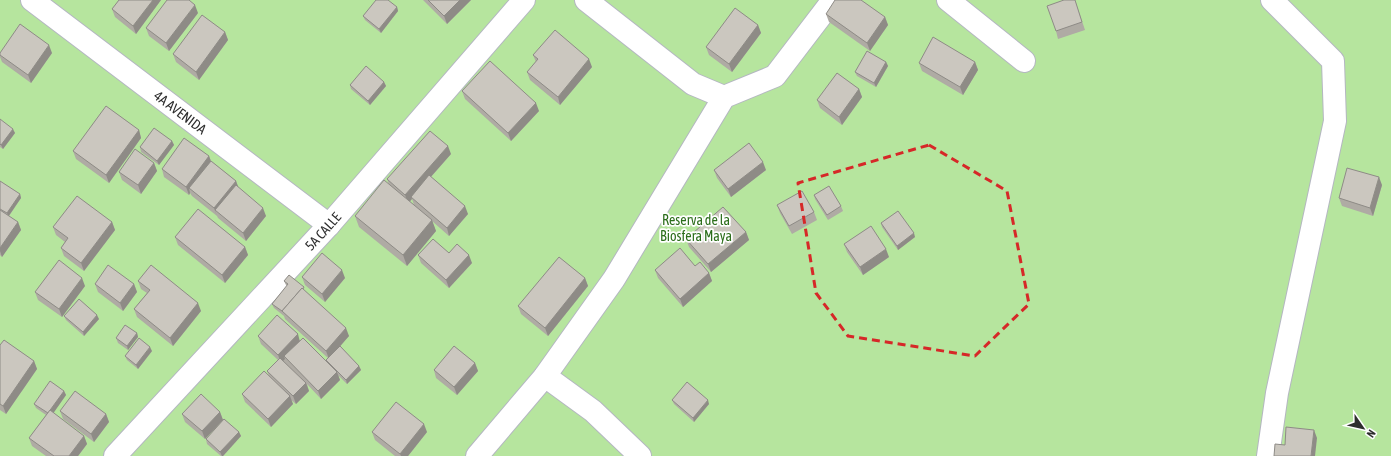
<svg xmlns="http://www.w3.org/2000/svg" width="1391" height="456" viewBox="0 0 1391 456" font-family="'Asap Condensed',sans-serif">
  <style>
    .green { fill: #b6e59e }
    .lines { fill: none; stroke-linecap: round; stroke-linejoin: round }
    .street-casing { stroke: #b4b7c1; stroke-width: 24 }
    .street { stroke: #fff; stroke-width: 22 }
    .wall { fill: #afaba4; fill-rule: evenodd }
    .shaded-wall { fill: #8e8b86 }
    .building { fill: #cbc7bf; stroke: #8e8b86 }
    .marked { fill: none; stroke: #d62828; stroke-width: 3; stroke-dasharray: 8 5; stroke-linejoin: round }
    .labels { text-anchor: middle; stroke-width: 3.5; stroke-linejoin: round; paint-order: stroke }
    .street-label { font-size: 14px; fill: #2e2e2e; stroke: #fff }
    .park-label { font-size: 14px; fill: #2c6e1b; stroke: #fff }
  </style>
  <rect width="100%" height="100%" fill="#efe9e1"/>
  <!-- green -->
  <rect class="green" x="0" y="0" width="1391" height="456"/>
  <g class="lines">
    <defs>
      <g id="street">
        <path id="s1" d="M32,0L329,225"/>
        <path d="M586,0L693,84L724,97"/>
        <path d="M948,0L1024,61"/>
        <path d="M545,376L593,411L640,456"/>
        <path id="s2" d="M115,456L329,225L524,0"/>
        <path d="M477,456L545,376L614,279L724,97L775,76L833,0"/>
        <path d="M1268,456L1277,393L1335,121L1333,61L1272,0"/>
      </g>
    </defs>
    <!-- street casing -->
    <use href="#street" class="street-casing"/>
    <!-- street -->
    <use href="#street" class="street"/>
  </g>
  <!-- wall -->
  <g class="wall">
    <path d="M119,0H161L136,34L115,17L112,9Z"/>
    <path d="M423,0H471L447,24Z"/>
    <path d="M1075,0L1085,30L1058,39L1056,31Z"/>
    <path d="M397,7L398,11L381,33L365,20L363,16Z"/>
    <path d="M198,13L169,51L149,36L146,28Z"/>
    <path d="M826,14L885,17L888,25L870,51L829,22Z"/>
    <path d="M758,25L761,33L732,72L709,55L706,47Z"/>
    <path d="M225,32L228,40L199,80L176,62L173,54Z"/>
    <path d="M0,53H52L31,83L2,62L0,57Z"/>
    <path d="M533,55L592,67L560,105L530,80L527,72L536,62Z"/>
    <path d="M886,62L888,66L876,87L857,76L855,72Z"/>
    <path d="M975,62L978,70L963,95L922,71L919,63Z"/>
    <path d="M384,82L386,86L370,105L351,89L350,85Z"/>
    <path d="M859,89L862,97L842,125L820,108L817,100Z"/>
    <path d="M462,91L539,111L511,141L465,99Z"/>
    <path d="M0,119L15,133L3,149L0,147Z"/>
    <path d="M139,130L141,138L109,183L76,159L73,151Z"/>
    <path d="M172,141L174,145L159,165L141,152L140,147Z"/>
    <path d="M451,154L431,177L468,214L449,236L432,221L436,231L407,266L359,227L355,216L389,185L387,179ZM412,199L414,205L410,202Z"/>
    <path d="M209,156L211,161L236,181L238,187L266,216L246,241L218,218L217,216L192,196L190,193L189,195L164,177L162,169Z"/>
    <path d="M154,163L157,171L141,194L122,180L119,172Z"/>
    <path d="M714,170H766L731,197L717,178Z"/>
    <path d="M0,181L20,194L21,198L9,216L18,222L21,230L2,257L0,255Z"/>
    <path d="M1382,185L1373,216L1342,206L1339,198Z"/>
    <path d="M814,195L841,206L843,211L828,220L815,199Z"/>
    <path d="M777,205L814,212L817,220L792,234L780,213Z"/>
    <path d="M112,222L115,230L84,271L64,256L61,248L65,242L56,235L53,227Z"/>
    <path d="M881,223L915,237L898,250L882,227Z"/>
    <path d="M746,232L749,240L711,272L689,247L686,239Z"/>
    <path d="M175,237L245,247L248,255L225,283L178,245Z"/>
    <path d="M844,244L889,257L863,275L847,252Z"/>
    <path d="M449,253L472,263L449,288L421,263L418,255Z"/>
    <path d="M695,266L709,273L712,281L683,307L658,278L655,270Z"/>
    <path d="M302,277L345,278L325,302L305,285Z"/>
    <path d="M585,278L588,286L548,336L521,314L518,306Z"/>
    <path d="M138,281L201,311L173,346L137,317L134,309L147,293L141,289Z"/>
    <path d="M284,281L305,291L349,336L340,346L359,366L361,370L347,384L338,375L340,380L321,399L307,384L309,391L296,404L291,400L293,404L271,427L245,402L242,394L269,376L267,371L278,360L261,344L258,336L300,340L326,361L328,358L285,319L284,316L274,308L272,304L287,286L286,285Z"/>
    <path d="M95,284H134L137,292L123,311L98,292Z"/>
    <path d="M85,286L62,317L38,300L35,292Z"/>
    <path d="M64,316L99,319L84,336L66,320Z"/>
    <path d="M137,333L138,337L128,350L118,343L116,338Z"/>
    <path d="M0,345L34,361L37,369L6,414L0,410Z"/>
    <path d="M152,351L138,369L127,360L125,356Z"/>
    <path d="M475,363L478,371L457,395L436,378L434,370Z"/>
    <path d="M64,391L66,395L53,413L84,436L87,444L78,456H46L32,446L29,438L46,415L36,408L34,404Z"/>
    <path d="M672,400L709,404L694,422L674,404Z"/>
    <path d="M60,411L106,414L109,422L94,442L63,419Z"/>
    <path d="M220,412L223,420L205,439L185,422L182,414Z"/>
    <path d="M239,432L241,436L223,456H221L207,444L206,439Z"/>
    <path d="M372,432H427L408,456H395L375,440Z"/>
  </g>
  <!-- shaded-wall -->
  <g class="shaded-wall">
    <path d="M153,0H161L136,34L133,26Z"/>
    <path d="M460,0H471L447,24L444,16Z"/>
    <path d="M195,5L198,13L169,51L166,43Z"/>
    <path d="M397,7L398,11L381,33L379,29Z"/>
    <path d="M885,17L888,25L870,51L867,43Z"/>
    <path d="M758,25L761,33L732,72L729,64Z"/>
    <path d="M225,32L228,40L199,80L196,72Z"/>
    <path d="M49,45L52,53L31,83L28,75Z"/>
    <path d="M589,59L592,67L560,105L558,97Z"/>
    <path d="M886,62L888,66L876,87L874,83Z"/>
    <path d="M975,62L978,70L963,95L960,87Z"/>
    <path d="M384,82L386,86L370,105L368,101Z"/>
    <path d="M859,89L862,97L842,125L839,117Z"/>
    <path d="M536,103L539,111L511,141L508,133Z"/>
    <path d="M13,129L15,133L3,149L1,145Z"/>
    <path d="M139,130L141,138L109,183L106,175Z"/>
    <path d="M172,141L174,145L159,165L157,161Z"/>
    <path d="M448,146L451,154L412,198L411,197L412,199L408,203L405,195Z"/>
    <path d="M209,156L212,164L189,188L190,193L189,195L186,187Z"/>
    <path d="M763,162L766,170L731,197L728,189Z"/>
    <path d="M154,163L157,171L141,194L138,185Z"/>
    <path d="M1379,177L1382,185L1373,216L1370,208Z"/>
    <path d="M236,181L239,189L215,210L217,216L214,208Z"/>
    <path d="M20,194L21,198L8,217L7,213Z"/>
    <path d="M465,206L468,214L449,236L447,228Z"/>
    <path d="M263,208L266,216L246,241L243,233Z"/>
    <path d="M432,220L436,231L407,266L403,255Z"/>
    <path d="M18,222L21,230L2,257L0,251V248Z"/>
    <path d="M112,222L115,230L84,271L81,263Z"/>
    <path d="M746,232L749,240L711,272L708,264Z"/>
    <path d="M914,233L915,237L898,250L897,246Z"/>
    <path d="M245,247L248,255L225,283L222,275Z"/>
    <path d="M886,249L889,257L863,275L860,267Z"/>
    <path d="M469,255L472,263L449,288L446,280Z"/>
    <path d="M342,270L345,278L325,302L322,294Z"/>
    <path d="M709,273L712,281L683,307L680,299Z"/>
    <path d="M82,278L85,286L62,317L59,309Z"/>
    <path d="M585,278L588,286L548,336L545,328Z"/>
    <path d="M134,284L137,292L123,311L120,303Z"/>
    <path d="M198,303L201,311L173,346L170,338Z"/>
    <path d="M97,315L99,319L84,336L83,332Z"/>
    <path d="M346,328L349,336L329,359L326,351Z"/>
    <path d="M137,333L138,337L128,350L127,346Z"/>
    <path d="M298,334L300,342L284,356L285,359L281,363L278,355Z"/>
    <path d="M150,347L152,351L138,369L136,365Z"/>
    <path d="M34,361L37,369L6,414L3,406Z"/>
    <path d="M475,363L478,371L457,395L454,387Z"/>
    <path d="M359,366L361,370L347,384L346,380Z"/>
    <path d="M337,372L340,380L321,399L318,391Z"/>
    <path d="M306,383L309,391L296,404L293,396Z"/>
    <path d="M64,391L66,395L50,418L48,413Z"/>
    <path d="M290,396L293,404L271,427L268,419Z"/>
    <path d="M708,400L709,404L694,422L693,418Z"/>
    <path d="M220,412L223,420L205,439L202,431Z"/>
    <path d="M106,414L109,422L94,442L91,434Z"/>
    <path d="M424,424L427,432L408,456H401L400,454Z"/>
    <path d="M1314,430L1317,438L1315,456H1311Z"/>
    <path d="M239,432L241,436L223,456H222L220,452Z"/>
    <path d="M84,436L87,444L78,456H69Z"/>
  </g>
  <!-- building -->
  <g class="building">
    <path d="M119,0H153L133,26L112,9Z"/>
    <path d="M167,0H189L195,5L166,43L146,28Z"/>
    <path d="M376,0H388L397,7L379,29L363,16Z"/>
    <path d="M428,0H460L444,16Z"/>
    <path d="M835,0H861L885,17L867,43L826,14Z"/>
    <path d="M1064,0H1075L1082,22L1056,31L1047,6Z"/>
    <path d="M735,8L758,25L729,64L706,47Z"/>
    <path d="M202,15L225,32L196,72L173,54Z"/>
    <path d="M20,24L49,45L28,75L0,55V53Z"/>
    <path d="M555,30L589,59L558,97L527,72L538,59L533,55Z"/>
    <path d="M933,37L975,62L960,87L919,63Z"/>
    <path d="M867,51L886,62L874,83L855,72Z"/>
    <path d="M490,61L536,103L508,133L462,91Z"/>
    <path d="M366,66L384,82L368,101L350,85Z"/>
    <path d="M837,73L859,89L839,117L817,100Z"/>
    <path d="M106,106L139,130L106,175L73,151Z"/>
    <path d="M0,119L13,129L1,145L0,144Z"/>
    <path d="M154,128L172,141L157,161L140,147Z"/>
    <path d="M430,131L448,146L405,195L387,179Z"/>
    <path d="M184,138L209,156L186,187L162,169Z"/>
    <path d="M749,143L763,162L728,189L714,170Z"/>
    <path d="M135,149L154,163L138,185L119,172Z"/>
    <path d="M211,161L236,181L214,208L189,188Z"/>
    <path d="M1347,168L1379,177L1370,208L1339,198Z"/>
    <path d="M429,175L465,206L447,228L411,197Z"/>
    <path d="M384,180L432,220L403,255L355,216Z"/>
    <path d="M0,181L20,194L7,213L0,209Z"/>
    <path d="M236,185L263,208L243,233L215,210Z"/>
    <path d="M829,186L841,206L827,215L814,195Z"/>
    <path d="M802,191L814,212L789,226L777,205Z"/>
    <path d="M77,196L112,222L81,263L61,248L68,238L53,227Z"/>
    <path d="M723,207L746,232L708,264L686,239Z"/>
    <path d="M198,209L245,247L222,275L175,237Z"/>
    <path d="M0,210L18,222L0,248Z"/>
    <path d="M898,211L914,233L897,246L881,223Z"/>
    <path d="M871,226L886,249L860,267L844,244Z"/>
    <path d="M433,239L449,253L457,244L469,255L446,280L418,255Z"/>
    <path d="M680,248L695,266L700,262L709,273L680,299L655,270Z"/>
    <path d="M322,253L342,270L322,294L302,277Z"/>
    <path d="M559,257L585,278L545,328L518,306Z"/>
    <path d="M59,260L82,278L59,309L35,292Z"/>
    <path d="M108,265L134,284L120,303L95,284Z"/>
    <path d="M151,265L198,303L170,338L134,309L150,290L138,281Z"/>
    <path d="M289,275L304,287L303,289L302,288L282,311L272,304L288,284L284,281Z"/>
    <path d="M302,288L346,328L326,351L282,311Z"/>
    <path d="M79,299L97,315L83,332L64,316Z"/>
    <path d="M277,315L298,334L278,355L258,336Z"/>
    <path d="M125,325L137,333L127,346L116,338Z"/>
    <path d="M139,338L150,347L136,365L125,356Z"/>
    <path d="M303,338L337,372L318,391L284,356Z"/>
    <path d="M4,340L34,361L3,406L0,404V345Z"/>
    <path d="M340,346L359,366L346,380L326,360Z"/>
    <path d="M454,346L475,363L454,387L434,370Z"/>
    <path d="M280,358L306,383L293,396L267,371Z"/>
    <path d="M264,371L290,396L268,419L242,394Z"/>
    <path d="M50,381L64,391L48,413L34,404Z"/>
    <path d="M687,382L708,400L693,418L672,400Z"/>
    <path d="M75,391L106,414L91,434L60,411Z"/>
    <path d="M201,394L220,412L202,431L182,414Z"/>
    <path d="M396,402L424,424L400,454L372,432Z"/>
    <path d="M50,410L84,436L69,456H54L29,438Z"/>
    <path d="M224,419L239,432L220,452L206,439Z"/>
    <path d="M1286,427L1314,430L1311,456H1274L1275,444L1285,445Z"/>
  </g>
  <!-- marked area -->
  <path class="marked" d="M929,145L1007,191L1029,304L975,356L848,336L816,293L798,183Z"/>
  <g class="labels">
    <!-- street labels -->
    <g class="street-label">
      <text dy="5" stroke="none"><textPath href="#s1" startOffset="186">4A AVENIDA</textPath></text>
      <text dy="5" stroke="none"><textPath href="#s2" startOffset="306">5A CALLE</textPath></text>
    </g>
    <!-- park labels -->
    <g class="park-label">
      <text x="696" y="225">Reserva de la<tspan x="696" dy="16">Biosfera Maya</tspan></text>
    </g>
  </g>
  <!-- north arrow -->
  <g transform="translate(1363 428) rotate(124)" stroke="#ffffff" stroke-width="3" paint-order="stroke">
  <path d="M0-3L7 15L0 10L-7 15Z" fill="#2e2e2e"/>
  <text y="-6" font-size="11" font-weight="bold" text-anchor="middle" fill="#2e2e2e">N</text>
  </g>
</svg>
